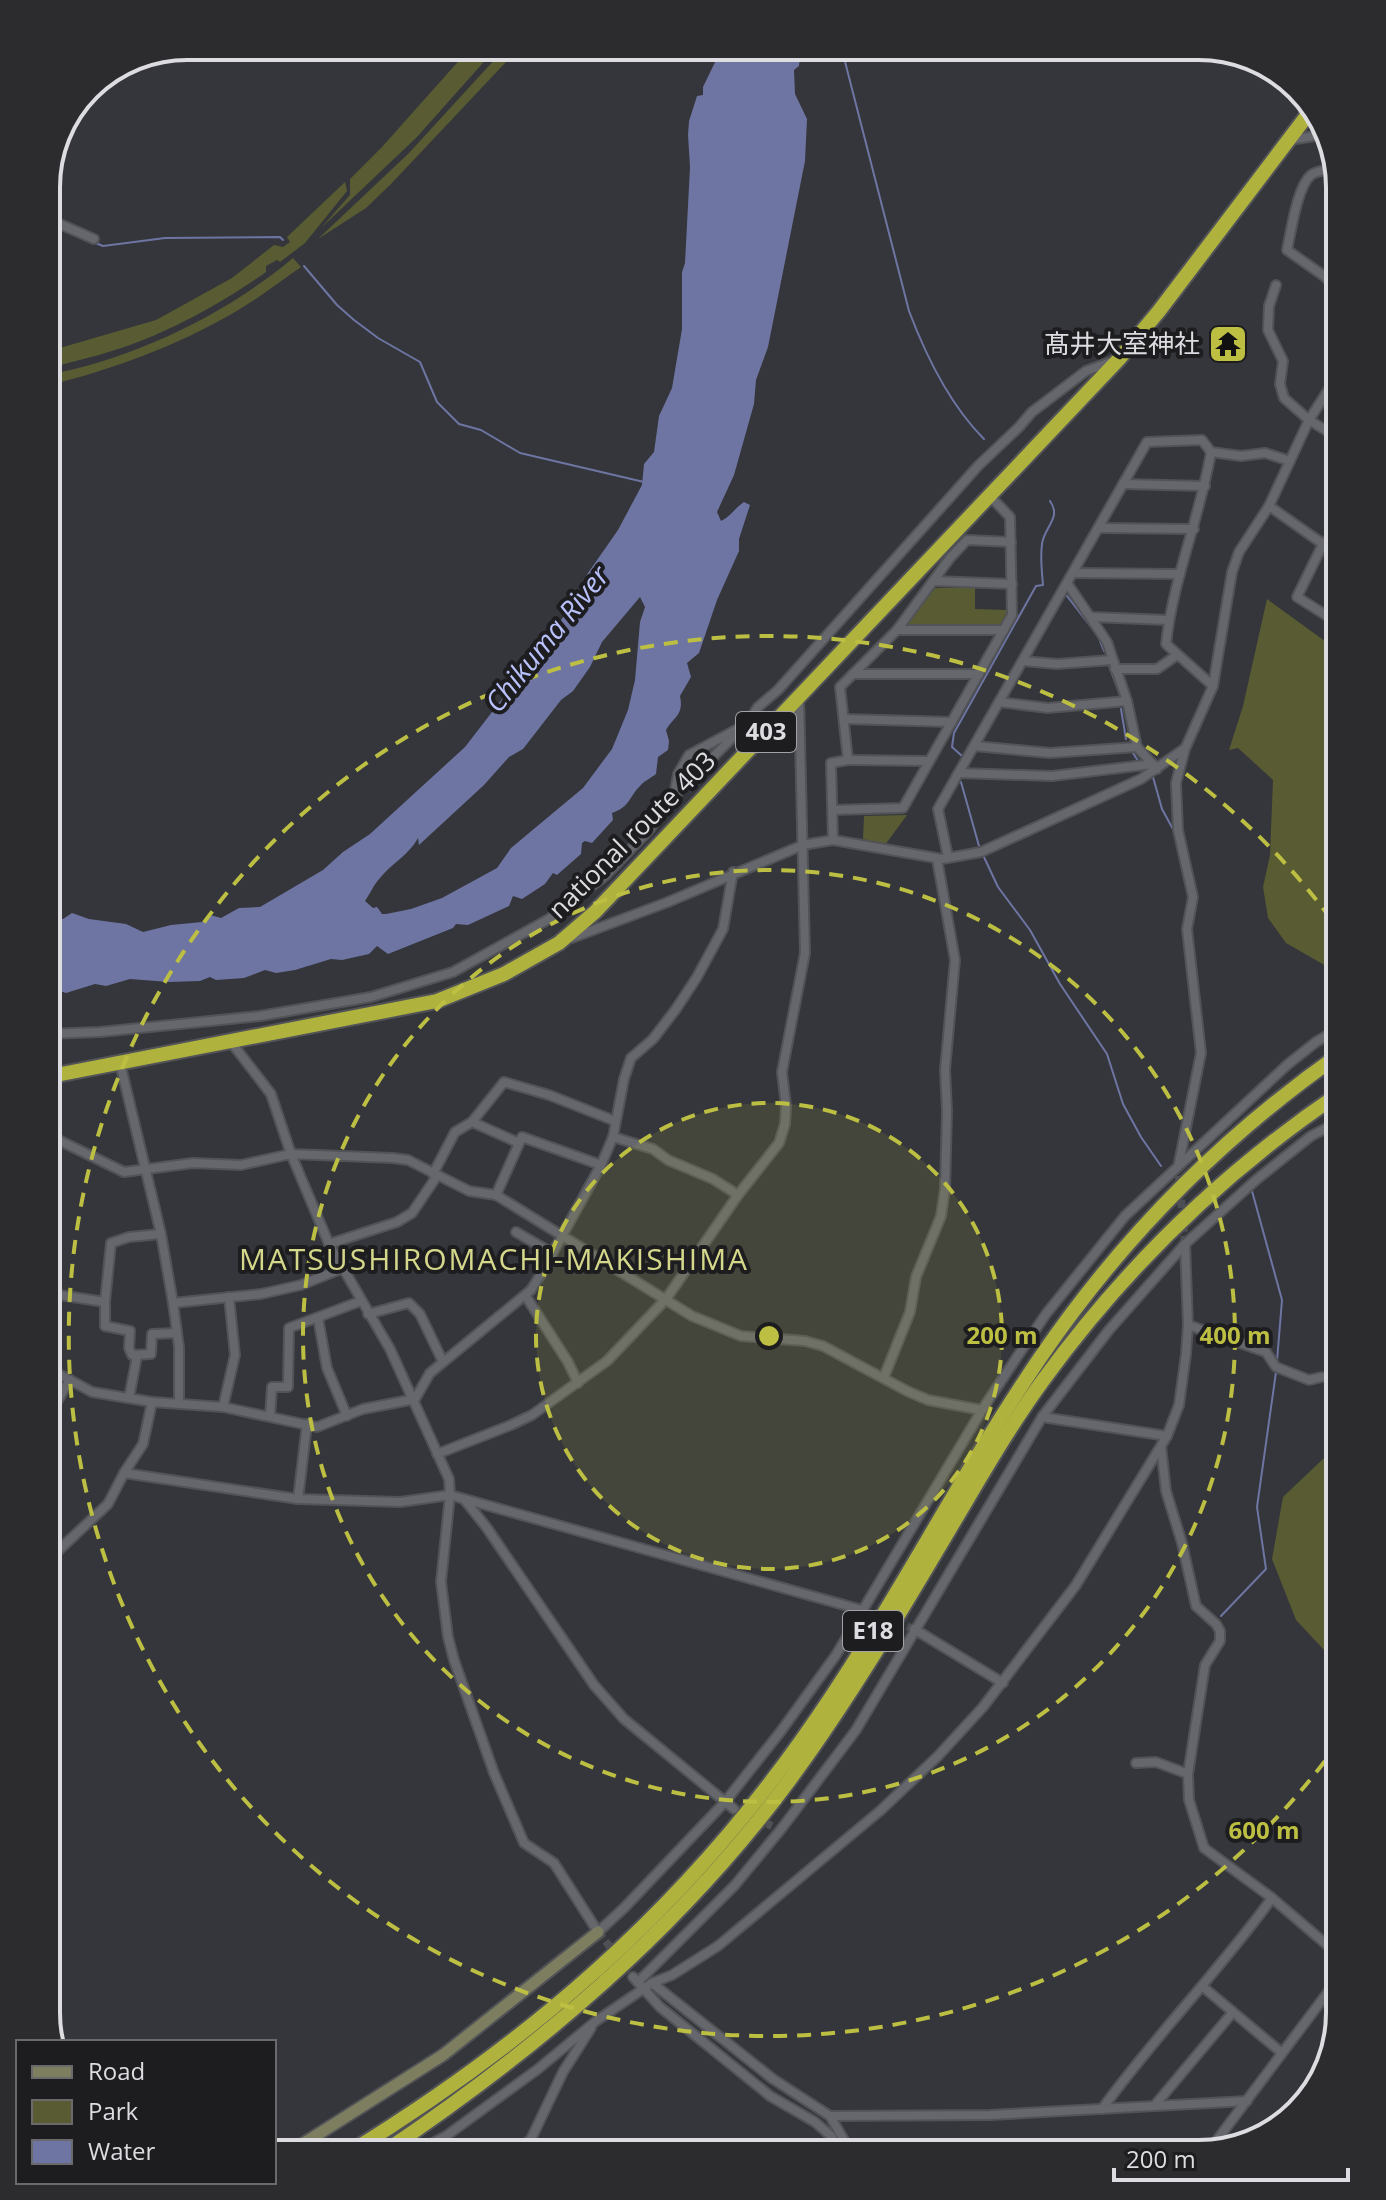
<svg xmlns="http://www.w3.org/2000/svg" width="1386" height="2200" viewBox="0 0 1386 2200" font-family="'Open Sans','Noto Sans JP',sans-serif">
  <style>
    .green { fill: #595b32 }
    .water { fill: #6e75a2; fill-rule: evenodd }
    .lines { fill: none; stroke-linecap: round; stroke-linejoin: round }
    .stream { stroke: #6e75a2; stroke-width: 2 }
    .street-tunnel { stroke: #4d4f54; stroke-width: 8; stroke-dasharray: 8 4; stroke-linecap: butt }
    .street-casing { stroke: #525357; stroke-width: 12 }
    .secondary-casing { stroke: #525357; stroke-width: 15 }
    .highway-casing { stroke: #525357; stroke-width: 18 }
    .street { stroke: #65676d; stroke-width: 8 }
    .secondary { stroke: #7c7e5f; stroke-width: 11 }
    .highway { stroke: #b0b23e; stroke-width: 14 }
    .ring { fill: none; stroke: #bdbf43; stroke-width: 4; stroke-dasharray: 14 10 }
    .labels { text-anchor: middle; stroke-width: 8; stroke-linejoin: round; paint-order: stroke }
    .shield { fill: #1d1d20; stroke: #a3a3a7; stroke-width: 2 }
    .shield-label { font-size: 24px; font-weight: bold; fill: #dddde1 }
    .poi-label { font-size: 26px; fill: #dddde1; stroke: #1d1d20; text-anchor: end }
    .street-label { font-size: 26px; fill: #dddde1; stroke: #1d1d20 }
    .water-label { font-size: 28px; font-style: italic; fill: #b8c1fa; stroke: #1d1d20 }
    .quarter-label { font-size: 30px; letter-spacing: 2px; fill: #d5d88a; stroke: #1d1d20 }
    .rim { fill: none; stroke: #dddde1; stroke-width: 4 }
    .centre { fill: #bdbf43; stroke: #1d1d20; stroke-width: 4 }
    .ring-label { font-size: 24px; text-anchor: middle; font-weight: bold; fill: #bdbf43; stroke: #1d1d20; stroke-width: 8; stroke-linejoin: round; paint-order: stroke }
  </style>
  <rect width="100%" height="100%" fill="#34363b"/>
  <!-- green -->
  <g class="green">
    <path d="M472,46H498L416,138L321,228L350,195V179L382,147Z"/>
    <path d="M507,46H521L391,184L366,208L318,239L409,153Z"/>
    <path d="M345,182L347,191L305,243L280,262L277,260L266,266V272C227,300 175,329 130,345C103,355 74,361 46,369V352L156,320L232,278L274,245L283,247L290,242L287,237Z"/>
    <path d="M293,258L301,267C279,282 258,299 235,312C177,346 111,370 46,386V375C134,359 225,315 293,258Z"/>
    <path d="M937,588H975V609L1008,610L1000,626H910L907,620L932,589Z"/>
    <path d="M1267,599L1340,652V974L1286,943L1268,918L1263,887L1270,855L1273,780L1238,748L1229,750L1243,706Z"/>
    <path d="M907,815L885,845L863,839L864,816Z"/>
    <path d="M1340,1452V1667L1296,1620L1272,1559L1283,1497L1323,1459Z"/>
  </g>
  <!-- water -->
  <path class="water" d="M734,46H801L799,66L794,70L795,94L807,119L805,161L768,347L756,380L754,404L734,475L717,512L721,521C731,516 736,507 744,502L750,505L739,539V551L717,600L699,653L687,663L691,677L680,696C684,716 674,716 666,730L669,741L668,750L658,757L656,774C651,778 644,781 640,786C629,797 630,807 612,813L613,820L592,843L585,841L582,843L581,854L557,875L553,873L545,884L522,899L513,896L509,906L468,925L456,924L453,928L388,954L377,946L369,954L342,960L331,959L295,970L276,973L265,970L244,978L216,980L210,977L200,981L169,982L130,979L106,986L95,984L66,993L60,991L46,995V918L63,919L72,913L89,919L126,924L143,932L171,925L202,922L210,915L221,918L239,908L260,907L323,870L343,852L370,834L465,747L529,664L564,616L588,573L618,530L642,485L644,464L654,452L659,416L672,388L682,329V272L685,263L690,167L688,135L689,121L697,96L703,95V87L718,56ZM640,597L645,607L640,622L635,680L628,710L612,749L583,788L511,848L497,868L442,898L411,909L386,914H382L377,907L373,908L365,901C370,894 374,884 380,878C392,863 409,855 418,838L419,845L484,785L509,757L523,749L561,700L573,691L590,667L602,642Z"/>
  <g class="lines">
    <!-- stream -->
    <g class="stream">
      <path d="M841,46L909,311C926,356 950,405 984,439"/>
      <path d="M46,223L103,246L165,238L280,237L283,240"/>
      <path d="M304,266L337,305L354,320L378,338L420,362L437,402L459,424L481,430L520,453L644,482"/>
      <path d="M1067,596L1098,636L1104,651"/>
      <path d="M1108,663L1120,695"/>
      <path d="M1121,709L1126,739"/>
      <path d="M1133,753L1140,764"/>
      <path d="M962,756L952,747L954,733L1036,586L1043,585C1042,572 1040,558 1042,544C1044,527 1062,518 1050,501"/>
      <path d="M1153,777L1162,809L1174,831"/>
      <path d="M961,782L979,846"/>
      <path d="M983,855L998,887L1030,930L1060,984L1107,1054L1123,1104L1141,1137L1161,1166"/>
      <path d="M1252,1191L1282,1300L1277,1361"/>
      <path d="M1221,1616L1266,1569L1257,1507L1276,1372"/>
    </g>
    <!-- street-tunnel -->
    <g class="street-tunnel">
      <path d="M1178,1164L1185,1244"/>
      <path d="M862,1610L914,1629"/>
      <path d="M734,1809L772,1826"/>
      <path d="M598,1932L615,1953"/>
    </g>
    <defs>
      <g id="street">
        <path d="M1289,140L1328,134"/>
        <path d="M1336,169C1328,170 1317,170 1311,175C1297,187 1291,232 1287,250L1324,276L1340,292"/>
        <path d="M46,218L94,239"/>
        <path d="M1276,285L1269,306L1268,330L1283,361L1280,384L1284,398L1309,420L1340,439"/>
        <path d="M1211,452L1241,456L1265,453L1290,461"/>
        <path d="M1123,484L1205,486"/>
        <path d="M1269,506L1323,544"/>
        <path d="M1099,528L1194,529"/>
        <path d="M1326,542L1340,550"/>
        <path d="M1073,573L1180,574"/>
        <path d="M934,581L1012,584"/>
        <path d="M1067,583L1107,642L1127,701L1137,747L1157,769"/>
        <path d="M1091,617L1168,620"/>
        <path d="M1340,624L1297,597L1323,544L1340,529"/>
        <path d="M897,630H1004"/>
        <path d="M1023,661L1057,664L1112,660"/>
        <path d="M1115,669H1157L1177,655"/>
        <path d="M853,674H979"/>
        <path d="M999,702L1048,708L1127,701"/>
        <path d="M844,719L952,722"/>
        <path d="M974,746L1050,753L1137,747"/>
        <path d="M848,760L929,761"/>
        <path d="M959,773L1052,776L1153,764"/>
        <path d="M675,795L739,731"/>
        <path d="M833,810L903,808L1012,615L1010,517L990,496"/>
        <path d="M833,840L831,763L848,760L840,687L897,630L950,558L967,540L1011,542"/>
        <path d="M948,857L938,809L1147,442L1202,440L1211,452C1200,517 1173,579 1166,644L1213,686"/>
        <path d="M572,938L668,902L803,845L833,840L942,859L981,852L1141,779L1184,749"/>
        <path d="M46,1034L100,1032L260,1016L371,997L453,972L549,919L606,875L649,830L674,796L678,774L689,755L747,724L758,707L778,690L978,466L1019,427L1032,412L1086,371L1111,362"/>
        <path d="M231,1042L271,1094L291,1154L329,1244L390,1349L449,1479L450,1495L441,1582L448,1637L454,1660L494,1773L524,1843L554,1863L598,1932L624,1908L725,1802L781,1731L836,1655L982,1410L1019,1354L1046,1314L1125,1216L1287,1065L1316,1042L1340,1028"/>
        <path d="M120,1063L161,1234L173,1303L179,1347V1403"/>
        <path d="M472,1122L519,1143"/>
        <path d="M46,1134L124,1172L193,1163L241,1165L291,1154L393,1158L408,1160L469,1191L496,1195L692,1316L741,1336L805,1341L823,1346L907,1391L928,1400L982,1410"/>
        <path d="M613,1137L653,1149L668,1160L713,1179L738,1195"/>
        <path d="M1179,1163L1201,1053L1187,929L1193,897L1178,830L1176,783L1185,749L1213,686L1232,572L1239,552L1269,506L1309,420L1340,372"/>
        <path d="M433,1174L455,1132L472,1122L504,1082L549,1095L615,1121"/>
        <path d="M496,1195L522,1137L601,1165"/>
        <path d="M516,1232L552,1253"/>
        <path d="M329,1244L397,1222L412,1213L437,1176"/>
        <path d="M46,1293L105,1302L111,1243L129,1237L161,1234"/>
        <path d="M525,1295L568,1362L578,1383"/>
        <path d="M105,1302V1326L130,1331L129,1348L132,1355L151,1354L152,1334L177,1333"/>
        <path d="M173,1303L261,1294L301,1285L341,1269"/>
        <path d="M368,1314L409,1303L420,1314L443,1362"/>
        <path d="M318,1318L327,1368L347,1416"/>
        <path d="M1188,1325L1266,1352L1276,1367L1309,1380L1322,1377"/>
        <path d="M46,1367L92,1392L152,1402L223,1407L317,1427L363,1409L415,1399L430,1373L531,1290L541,1274L601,1165L613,1137L624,1079L631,1058L653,1039L676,1009L697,977L723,929L733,872"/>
        <path d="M884,1377L910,1312L916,1277L941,1216L945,1189L947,1111L945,1070L955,960L937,859"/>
        <path d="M129,1398L137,1356"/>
        <path d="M223,1407L235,1355L229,1297"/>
        <path d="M270,1416L272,1387H288L289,1328L361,1301"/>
        <path d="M1042,1417L1167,1436"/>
        <path d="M46,1420L70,1380"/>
        <path d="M1161,1446L1166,1491L1182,1543L1196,1606L1216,1624L1220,1631V1641L1205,1665L1188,1774L1189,1800L1204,1848L1272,1898L1340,1956"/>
        <path d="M437,1454L511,1425L532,1415L607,1361L666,1299L738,1195L779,1143L785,1124L786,1106L782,1072L805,953L799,697"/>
        <path d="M124,1473L298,1499L400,1502L450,1495L862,1610"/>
        <path d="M298,1499L307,1424"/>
        <path d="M464,1499L487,1528L594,1685L624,1719L734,1809"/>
        <path d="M46,1562L108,1504L124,1473L143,1444L152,1402"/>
        <path d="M914,1629L1003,1683"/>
        <path d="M1136,1763L1156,1762L1188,1774"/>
        <path d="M633,1977L660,2007L770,2096L815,2122L831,2136L841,2154"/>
        <path d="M638,1982L735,1885L782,1828L856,1730L1042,1417L1109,1330L1185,1244L1256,1180L1311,1136L1340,1121"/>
        <path d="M652,1983L773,2079L830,2116L852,2154"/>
        <path d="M1202,1986L1282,2053"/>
        <path d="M1155,2105L1233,2012"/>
        <path d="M1102,2109C1155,2036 1219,1971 1272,1898"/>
        <path d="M830,2116L990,2115L1247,2101"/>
        <path d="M1208,2152L1340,1976"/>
        <path d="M412,2154L446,2136L538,2069L596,2021L652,1983L672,1975L718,1946L881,1810L938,1756L983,1707L1076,1585L1167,1436L1179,1405L1186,1354L1188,1325L1185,1244"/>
        <path d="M515,2154L531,2139L563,2072L591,2028"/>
      </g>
      <path id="secondary" d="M287,2154L443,2055L598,1932"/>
      <g id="highway">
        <path d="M46,1077L437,1001L504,974L559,943L595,912L1119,359L1159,311L1312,109"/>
        <path d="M347,2154C528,2043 677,1915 801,1741C888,1619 955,1483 1040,1358C1121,1239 1223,1136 1340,1054"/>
        <path d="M381,2154C536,2050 680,1929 791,1778C851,1696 903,1608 955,1520C983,1473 1011,1424 1044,1379C1125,1268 1226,1170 1340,1093"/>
      </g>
    </defs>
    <!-- street casing -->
    <use href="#street" class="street-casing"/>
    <!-- secondary casing -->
    <use href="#secondary" class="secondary-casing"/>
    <!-- highway casing -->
    <use href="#highway" class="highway-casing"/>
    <!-- street -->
    <use href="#street" class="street"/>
    <!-- secondary -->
    <use href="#secondary" class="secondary"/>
    <!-- highway -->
    <use href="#highway" class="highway"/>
  </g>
  <!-- distance rings -->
  <circle cx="769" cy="1336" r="233" fill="#bdbf43" fill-opacity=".12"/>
  <g class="ring">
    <circle cx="769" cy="1336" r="233"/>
    <circle cx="769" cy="1336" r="466"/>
    <path d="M1339 1742A700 700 0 1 1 1339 930"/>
  </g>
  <!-- icons -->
  <defs>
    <symbol id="temple-square" viewBox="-11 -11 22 22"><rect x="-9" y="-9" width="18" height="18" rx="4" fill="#bdbf43" stroke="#1d1d20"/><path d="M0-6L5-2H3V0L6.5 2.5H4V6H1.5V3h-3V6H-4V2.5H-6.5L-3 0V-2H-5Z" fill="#111"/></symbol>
  </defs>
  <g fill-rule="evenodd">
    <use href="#temple-square" x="1206" y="322" width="44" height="44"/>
  </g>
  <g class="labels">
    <!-- shield labels -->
    <g class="shield">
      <rect x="736" y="712" width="60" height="40" rx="6"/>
      <rect x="843" y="1611" width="60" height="40" rx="6"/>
    </g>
    <g class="shield-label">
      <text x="766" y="740">403</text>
      <text x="873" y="1639">E18</text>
    </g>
    <!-- poi labels -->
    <g class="poi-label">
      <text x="1200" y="353">髙井大室神社</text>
    </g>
    <!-- street labels -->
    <g class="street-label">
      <text transform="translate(632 835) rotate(-45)" y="9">national route 403</text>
    </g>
    <!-- water labels -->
    <g class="water-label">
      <text transform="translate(547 639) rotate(-51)" y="10">Chikuma River</text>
    </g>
    <!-- quarter labels -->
    <g class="quarter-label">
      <text x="494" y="1270">MATSUSHIROMACHI-MAKISHIMA</text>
    </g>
  </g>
  <!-- crop -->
  <path d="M0 0H1386V2200H0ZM187 60H1199A127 127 0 0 1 1326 187V2013A127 127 0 0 1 1199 2140H187A127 127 0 0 1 60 2013V187A127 127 0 0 1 187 60Z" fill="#2c2c2f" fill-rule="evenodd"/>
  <path class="rim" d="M187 60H1199A127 127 0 0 1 1326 187V2013A127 127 0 0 1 1199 2140H187A127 127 0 0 1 60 2013V187A127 127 0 0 1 187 60Z"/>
  <circle cx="769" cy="1336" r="12" class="centre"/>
  <g class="ring-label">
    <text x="1002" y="1344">200 m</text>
    <text x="1235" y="1344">400 m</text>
    <text x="1264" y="1839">600 m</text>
  </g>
  <!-- legend -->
  <rect x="16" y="2040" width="260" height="144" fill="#1d1d20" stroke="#6a6a6d" stroke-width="2"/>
  <rect x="32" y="2066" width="40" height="12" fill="#7c7e5f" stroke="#6a6a6d" stroke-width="2"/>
  <text x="88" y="2080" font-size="24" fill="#dddde1">Road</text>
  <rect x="32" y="2100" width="40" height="24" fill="#595b32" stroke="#6a6a6d" stroke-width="2"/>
  <text x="88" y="2120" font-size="24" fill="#dddde1">Park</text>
  <rect x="32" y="2140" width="40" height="24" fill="#6e75a2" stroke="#6a6a6d" stroke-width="2"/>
  <text x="88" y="2160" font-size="24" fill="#dddde1">Water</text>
  <!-- scale -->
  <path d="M1114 2168v12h234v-12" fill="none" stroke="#dddde1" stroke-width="4"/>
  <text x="1126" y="2168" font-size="24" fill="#dddde1" stroke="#1d1d20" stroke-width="6" paint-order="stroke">200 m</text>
</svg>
